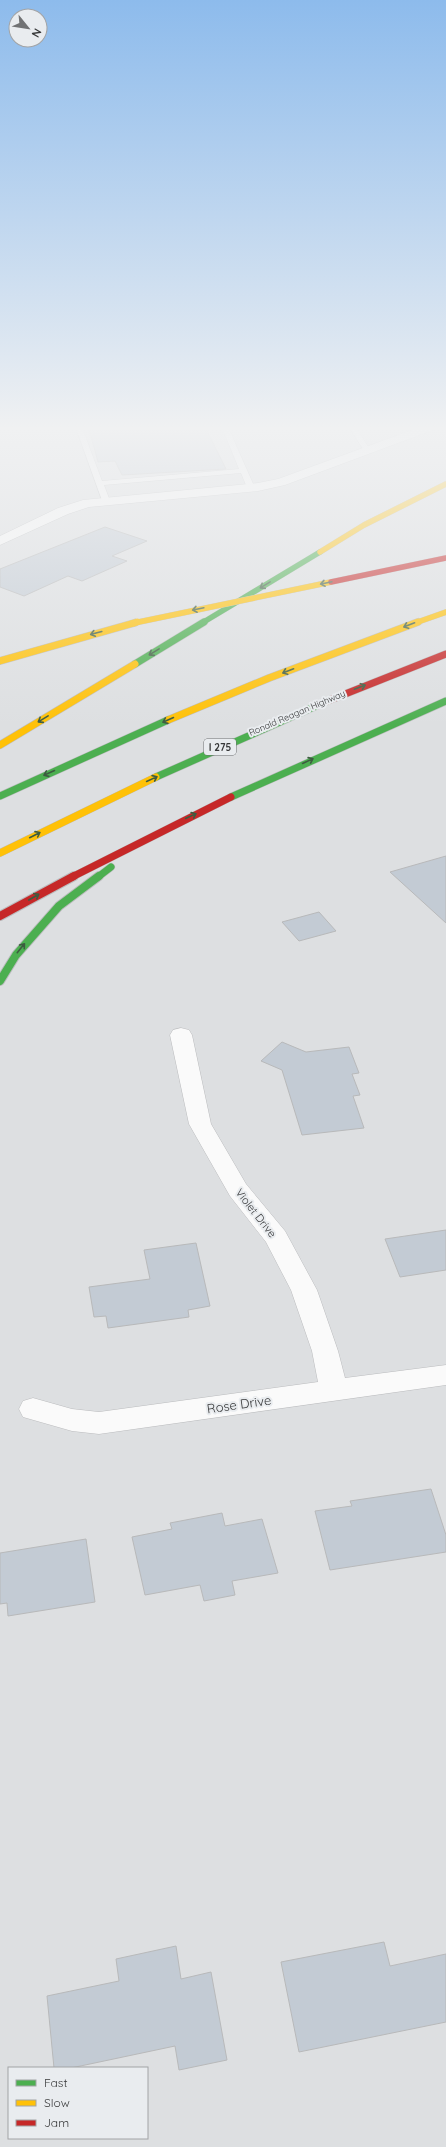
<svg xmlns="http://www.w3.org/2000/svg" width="446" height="2147" viewBox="0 0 446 2147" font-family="Quicksand,sans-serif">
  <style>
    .building { fill: #c3cbd4; stroke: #b8b9ba }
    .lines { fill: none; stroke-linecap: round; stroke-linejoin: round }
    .lane-casing { stroke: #bbbcbe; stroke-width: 1 }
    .street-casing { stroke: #bbbcbe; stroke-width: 1 }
    .fast-far2-casing { stroke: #bbbcbe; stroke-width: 6 }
    .fast-far1-casing { stroke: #bbbcbe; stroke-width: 8 }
    .fast-casing { stroke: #bbbcbe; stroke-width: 10 }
    .slow-far1-casing { stroke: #bbbcbe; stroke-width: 6 }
    .slow-casing { stroke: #bbbcbe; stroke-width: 8 }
    .jam-far1-casing { stroke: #bbbcbe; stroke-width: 8 }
    .jam-casing { stroke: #bbbcbe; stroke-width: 10 }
    .lane { fill: #fafafa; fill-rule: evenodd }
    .street { fill: #fafafa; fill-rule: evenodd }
    .fast-far2 { stroke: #4caf50; stroke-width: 5.5 }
    .fast-far1 { stroke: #4caf50; stroke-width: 7 }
    .fast { stroke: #4caf50; stroke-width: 8 }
    .slow-far1 { stroke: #ffc107; stroke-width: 5.5 }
    .slow { stroke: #ffc107; stroke-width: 7 }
    .jam-far1 { stroke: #c62828; stroke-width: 7 }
    .jam { stroke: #c62828; stroke-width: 8 }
    .slow-bridge-far1-casing { stroke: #bbbcbe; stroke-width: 6; stroke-linecap: butt }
    .slow-bridge-casing { stroke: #bbbcbe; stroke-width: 8; stroke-linecap: butt }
    .jam-bridge-casing { stroke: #bbbcbe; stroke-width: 6; stroke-linecap: butt }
    .slow-bridge-far1 { stroke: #ffc107; stroke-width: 5.5 }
    .slow-bridge { stroke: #ffc107; stroke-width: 7 }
    .jam-bridge { stroke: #c62828; stroke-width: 5.5 }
    .oneway { stroke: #3d5c40 }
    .labels { text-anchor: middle; stroke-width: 4; stroke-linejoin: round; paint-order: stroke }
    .far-street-label { font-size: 9px; fill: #373839; stroke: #e9ecef }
    .shield { fill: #e9ecef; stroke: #6c6e70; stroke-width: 1 }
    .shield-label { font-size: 10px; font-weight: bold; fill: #373839 }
    .street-label { font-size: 11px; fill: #373839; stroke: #e9ecef }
    .near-street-label { font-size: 13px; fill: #373839; stroke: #e9ecef }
  </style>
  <rect width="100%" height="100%" fill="#dddfe1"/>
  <!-- building -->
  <g class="building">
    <path d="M88,425H204L226,469L122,475L115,461L98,462Z"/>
    <path d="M105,527L147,541L112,556L127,561L82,581L68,576L24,596L0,587V569Z"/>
    <path d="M446,856V923L390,872Z"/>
    <path d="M319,912L336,931L299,941L282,922Z"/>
    <path d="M282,1042L306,1052L349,1047L359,1073L352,1074L360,1095L353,1096L364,1128L302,1135L282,1070L261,1061Z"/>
    <path d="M446,1230V1270L400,1277L385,1239Z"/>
    <path d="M196,1243L210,1306L188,1310L189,1317L108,1328L106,1316L94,1317L89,1287L150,1279L144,1250Z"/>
    <path d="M431,1489L446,1535V1552L330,1570L315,1511L352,1506L350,1501Z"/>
    <path d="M222,1513L225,1526L262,1519L278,1573L232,1581L235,1595L204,1601L200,1585L145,1595L132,1537L172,1529L170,1523Z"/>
    <path d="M86,1539L95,1602L8,1616L7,1603L0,1604V1553Z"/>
    <path d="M384,1942L390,1966L446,1954V2022L299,2052L281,1962Z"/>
    <path d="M176,1946L181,1979L211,1972L227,2060L179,2070L175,2046L71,2068H54L47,1996L119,1981L116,1959Z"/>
  </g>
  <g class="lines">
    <defs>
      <g id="lane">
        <path d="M75,425H81L102,481L239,469L221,425H227L255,488L248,490L241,473L104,485L110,501L103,503Z"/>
        <path d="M348,425H354L371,451L369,452H365Z"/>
      </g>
      <g id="street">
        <path d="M426,425H443L441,427L285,485L258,491L89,507L68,514L0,545V536L58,508L83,500L258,483L278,479Z"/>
        <path d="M181,1028L189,1030L192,1035L211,1124L246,1184L285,1231L317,1290L338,1351L345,1378L446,1365V1385L99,1434L72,1431L23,1417L19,1409L23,1401L33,1398L72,1409L99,1412L318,1382L312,1351L291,1290L266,1242L230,1196L189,1124L170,1035L173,1030Z"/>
      </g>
      <path id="fast-far2" d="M202,623L320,552"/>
      <g id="fast-far1">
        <path d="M135,664L204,622"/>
        <path d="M156,777L325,702"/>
        <path d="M0,796L168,720"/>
        <path d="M231,797L446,701"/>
        <path d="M98,877L111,867"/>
      </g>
      <path id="fast" d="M0,981L16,955L59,906L99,876"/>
      <g id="slow-far1">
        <path d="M320,552L364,525L446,484"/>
        <path d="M132,623H134"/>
        <path d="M415,623L446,612"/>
      </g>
      <g id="slow">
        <path d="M0,661L134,623"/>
        <path d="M168,720L269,678L418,622"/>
        <path d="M0,745L135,664"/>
        <path d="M0,853L156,777"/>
      </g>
      <g id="jam-far1">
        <path d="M325,702L446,654"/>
        <path d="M72,877L231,797"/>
      </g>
      <path id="jam" d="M0,916L74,876"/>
    </defs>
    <!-- lane casing -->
    <use href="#lane" class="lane-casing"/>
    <!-- street casing -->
    <use href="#street" class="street-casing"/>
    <!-- fast-far2 casing -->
    <use href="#fast-far2" class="fast-far2-casing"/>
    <!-- fast-far1 casing -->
    <use href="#fast-far1" class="fast-far1-casing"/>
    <!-- fast casing -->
    <use href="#fast" class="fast-casing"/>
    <!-- slow-far1 casing -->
    <use href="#slow-far1" class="slow-far1-casing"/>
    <!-- slow casing -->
    <use href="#slow" class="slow-casing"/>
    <!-- jam-far1 casing -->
    <use href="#jam-far1" class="jam-far1-casing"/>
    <!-- jam casing -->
    <use href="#jam" class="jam-casing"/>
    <!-- lane -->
    <use href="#lane" class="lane"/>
    <!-- street -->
    <use href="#street" class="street"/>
    <!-- fast-far2 -->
    <use href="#fast-far2" class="fast-far2"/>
    <!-- fast-far1 -->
    <use href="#fast-far1" class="fast-far1"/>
    <!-- fast -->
    <use href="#fast" class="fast"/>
    <!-- slow-far1 -->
    <use href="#slow-far1" class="slow-far1"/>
    <!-- slow -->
    <use href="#slow" class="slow"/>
    <!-- jam-far1 -->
    <use href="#jam-far1" class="jam-far1"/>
    <!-- jam -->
    <use href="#jam" class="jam"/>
    <defs>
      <path id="slow-bridge-far1" d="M134,623L331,582"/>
      <path id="slow-bridge" d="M134,623L137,622"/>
      <path id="jam-bridge" d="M331,582L446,558"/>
    </defs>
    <!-- slow-bridge-far1 casing -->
    <use href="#slow-bridge-far1" class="slow-bridge-far1-casing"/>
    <!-- slow-bridge casing -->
    <use href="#slow-bridge" class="slow-bridge-casing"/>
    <!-- jam-bridge casing -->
    <use href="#jam-bridge" class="jam-bridge-casing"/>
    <!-- slow-bridge-far1 -->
    <use href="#slow-bridge-far1" class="slow-bridge-far1"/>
    <!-- slow-bridge -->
    <use href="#slow-bridge" class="slow-bridge"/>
    <!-- jam-bridge -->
    <use href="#jam-bridge" class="jam-bridge"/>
  </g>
  <!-- one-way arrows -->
  <defs><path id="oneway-shaft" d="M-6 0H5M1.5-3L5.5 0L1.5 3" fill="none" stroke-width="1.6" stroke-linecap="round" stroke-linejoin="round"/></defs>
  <g class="oneway">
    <use href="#oneway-shaft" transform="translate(326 583) rotate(168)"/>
    <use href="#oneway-shaft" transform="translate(265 585) rotate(149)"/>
    <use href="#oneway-shaft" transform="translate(198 609) rotate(168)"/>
    <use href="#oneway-shaft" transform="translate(409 625) rotate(159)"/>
    <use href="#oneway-shaft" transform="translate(96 633) rotate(165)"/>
    <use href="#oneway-shaft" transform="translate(154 652) rotate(149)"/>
    <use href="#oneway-shaft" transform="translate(288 671) rotate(159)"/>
    <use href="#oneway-shaft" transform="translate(360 687) rotate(-21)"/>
    <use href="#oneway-shaft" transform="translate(43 719) rotate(149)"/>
    <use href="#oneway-shaft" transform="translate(168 720) rotate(156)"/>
    <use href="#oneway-shaft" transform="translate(308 761) rotate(-25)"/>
    <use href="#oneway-shaft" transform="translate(49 773) rotate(156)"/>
    <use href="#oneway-shaft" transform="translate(152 779) rotate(-25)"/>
    <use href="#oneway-shaft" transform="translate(191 816) rotate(-25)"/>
    <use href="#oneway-shaft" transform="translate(35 835) rotate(-27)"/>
    <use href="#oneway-shaft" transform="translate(34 897) rotate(-30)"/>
    <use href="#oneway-shaft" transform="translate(21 948) rotate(-51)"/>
  </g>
  <!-- sky -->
  <linearGradient id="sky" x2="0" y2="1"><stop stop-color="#8dbbec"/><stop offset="0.59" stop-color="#f0f1f2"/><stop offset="1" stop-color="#f0f1f2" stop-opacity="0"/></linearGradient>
  <rect width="446" height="726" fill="url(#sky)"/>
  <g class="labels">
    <!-- far-street labels -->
    <g class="far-street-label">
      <text transform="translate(297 713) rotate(-23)" y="3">Ronald Reagan Highway</text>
    </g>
    <!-- shield labels -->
    <rect class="shield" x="204" y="739" width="32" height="16" rx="3"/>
    <g class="shield-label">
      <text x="220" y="751">I 275</text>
    </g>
    <!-- street labels -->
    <g class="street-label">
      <text transform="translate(256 1213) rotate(52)" y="4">Violet Drive</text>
    </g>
    <!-- near-street labels -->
    <g class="near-street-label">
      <text transform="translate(239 1404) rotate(-8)" y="5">Rose Drive</text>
    </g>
  </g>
  <!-- legend -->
  <rect x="8" y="2067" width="140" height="72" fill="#e9ecef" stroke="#a2a4a6"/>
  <rect x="16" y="2080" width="20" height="6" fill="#4caf50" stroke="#a2a4a6"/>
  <text x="44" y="2087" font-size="12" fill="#373839">Fast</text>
  <rect x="16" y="2100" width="20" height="6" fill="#ffc107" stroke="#a2a4a6"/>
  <text x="44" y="2107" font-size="12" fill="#373839">Slow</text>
  <rect x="16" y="2120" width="20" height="6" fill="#c62828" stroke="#a2a4a6"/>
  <text x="44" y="2127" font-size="12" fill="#373839">Jam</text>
  <!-- north arrow -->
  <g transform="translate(28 28) rotate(120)"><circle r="19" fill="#e9ecef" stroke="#a2a4a6"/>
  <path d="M0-3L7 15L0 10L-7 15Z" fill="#717274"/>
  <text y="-6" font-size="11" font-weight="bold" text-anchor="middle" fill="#373839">N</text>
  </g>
</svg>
